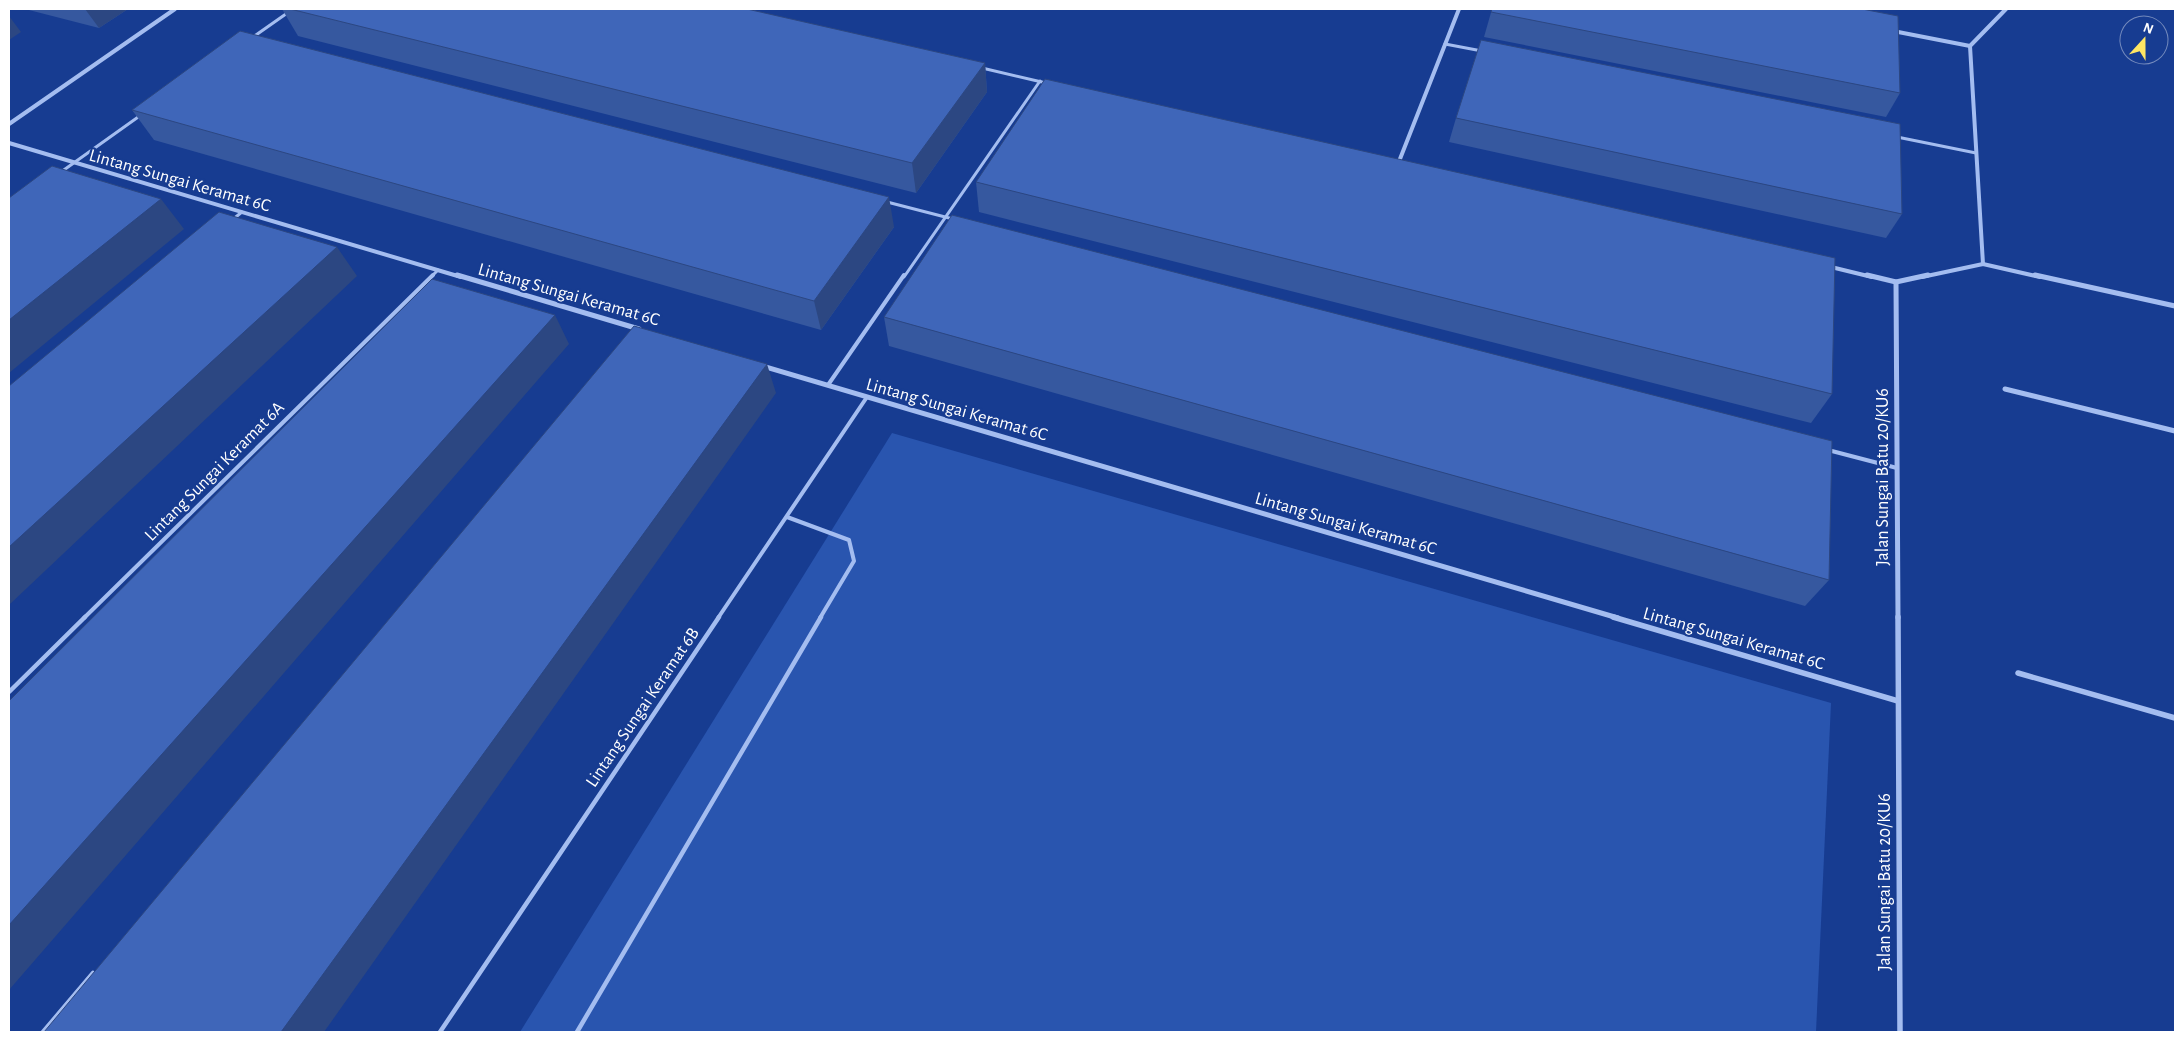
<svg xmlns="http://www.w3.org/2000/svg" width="2184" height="1041" viewBox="0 0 2184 1041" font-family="'Alegreya Sans',sans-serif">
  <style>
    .green { fill: #2955af }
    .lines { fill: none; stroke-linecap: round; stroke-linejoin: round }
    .lane-far2 { stroke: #a4bdf0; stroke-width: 3 }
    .lane-far1 { stroke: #a4bdf0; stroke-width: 4 }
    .lane { stroke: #a4bdf0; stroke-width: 4.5 }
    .street-far2 { stroke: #a4bdf0; stroke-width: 4 }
    .street-far1 { stroke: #a4bdf0; stroke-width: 5 }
    .street { stroke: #a4bdf0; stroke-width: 5.5 }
    .wall { fill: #36589f }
    .shaded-wall { fill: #2c4782 }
    .building { fill: #3f66b9; stroke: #2c4782 }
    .labels { text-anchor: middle; stroke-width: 4.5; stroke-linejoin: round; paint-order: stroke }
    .street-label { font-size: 18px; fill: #fff; stroke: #173c91 }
  </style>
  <rect width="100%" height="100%" fill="#173c91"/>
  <!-- green -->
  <path class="green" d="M892,433L1831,703L1816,1032H520Z"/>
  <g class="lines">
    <!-- lane-far2 -->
    <g class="lane-far2">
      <path d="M253,37L293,9"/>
      <path d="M1445,44L1482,51"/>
      <path d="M982,68L1046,83"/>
      <path d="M1897,137L1976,153"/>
      <path d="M61,172L141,115"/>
      <path d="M887,202L953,219"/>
      <path d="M232,220L242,212"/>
      <path d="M431,277L438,270"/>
      <path d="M904,277L1040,81"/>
    </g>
    <!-- lane-far1 -->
    <g class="lane-far1">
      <path d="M828,385L904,275"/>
      <path d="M1828,450L1897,468"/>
      <path d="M787,517L849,540L854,561L820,618"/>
      <path d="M84,618L433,275"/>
      <path d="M718,618L867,397"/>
    </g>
    <!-- lane -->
    <g class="lane">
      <path d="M9,692L85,617"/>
      <path d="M43,1032L93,973"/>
      <path d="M440,1032L719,617"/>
      <path d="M577,1032L821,617"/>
    </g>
    <!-- street-far2 -->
    <g class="street-far2">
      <path d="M1893,31L1970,46"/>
      <path d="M9,124L175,9"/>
      <path d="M9,143L461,277"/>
      <path d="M1398,164L1459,9"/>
      <path d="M1983,264L1970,46L2006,9"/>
      <path d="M1831,267L1872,277"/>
      <path d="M1922,277L1983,264L2040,277"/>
    </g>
    <!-- street-far1 -->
    <g class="street-far1">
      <path d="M457,275L639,329"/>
      <path d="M1867,275L1896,282L1928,275"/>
      <path d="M2035,275L2175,306"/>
      <path d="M1896,282L1898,618"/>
      <path d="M762,366L1618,618"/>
      <path d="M2005,389L2175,431"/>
    </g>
    <!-- street -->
    <g class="street">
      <path d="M1613,617L1898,701"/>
      <path d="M1898,617L1900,1032"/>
      <path d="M2018,673L2175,718"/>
    </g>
  </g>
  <!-- wall -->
  <g class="wall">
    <path d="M25,9H128L99,28Z"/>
    <path d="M282,9H747L985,63L987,92L916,193L298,36Z"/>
    <path d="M1492,9L1900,93L1886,117L1484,37Z"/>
    <path d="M132,110L894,227L821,330L154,140Z"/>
    <path d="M1456,118L1902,214L1886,238L1449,142Z"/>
    <path d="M976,182L1832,394L1811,423L979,212Z"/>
    <path d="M884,317L1829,580L1805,606L889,346Z"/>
  </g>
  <!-- shaded-wall -->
  <g class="shaded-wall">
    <path d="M85,9H128L99,28Z"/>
    <path d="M9,16L21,32L9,40Z"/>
    <path d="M985,63L987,92L916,193L912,163Z"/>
    <path d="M889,197L894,227L821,330L814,301Z"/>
    <path d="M161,199L184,229L9,373V320Z"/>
    <path d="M337,247L357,276L9,605V547Z"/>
    <path d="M555,315L569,344L9,990V925Z"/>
    <path d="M767,364L776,393L324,1032H281Z"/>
  </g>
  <!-- building -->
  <g class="building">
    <path d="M290,9H747L985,63L912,163Z"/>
    <path d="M1492,9H1862L1898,16L1900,93L1491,12Z"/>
    <path d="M240,31L889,197L814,301L132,110Z"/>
    <path d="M1481,40L1900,124L1902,214L1456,118Z"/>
    <path d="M1045,79L1835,258L1832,394L976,182Z"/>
    <path d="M52,166L161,199L9,320V198Z"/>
    <path d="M219,212L337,247L9,547V386Z"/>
    <path d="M952,215L1832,441L1829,580L884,317Z"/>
    <path d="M432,279L555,315L9,925V701Z"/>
    <path d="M634,326L767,364L281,1032H44Z"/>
  </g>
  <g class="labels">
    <!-- street labels -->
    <g class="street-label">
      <text transform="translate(180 180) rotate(16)" y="6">Lintang Sungai Keramat 6C</text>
      <text transform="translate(569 294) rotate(16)" y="6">Lintang Sungai Keramat 6C</text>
      <text transform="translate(957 409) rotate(16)" y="6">Lintang Sungai Keramat 6C</text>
      <text transform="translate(214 471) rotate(-45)" y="6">Lintang Sungai Keramat 6A</text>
      <text transform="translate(1882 477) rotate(-90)" y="6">Jalan Sungai Batu 20/KU6</text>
      <text transform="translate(1346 523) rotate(16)" y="6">Lintang Sungai Keramat 6C</text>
      <text transform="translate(1734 638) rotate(16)" y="6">Lintang Sungai Keramat 6C</text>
      <text transform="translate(642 707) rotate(-56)" y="6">Lintang Sungai Keramat 6B</text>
      <text transform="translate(1884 882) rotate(-90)" y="6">Jalan Sungai Batu 20/KU6</text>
    </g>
  </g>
  <!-- border -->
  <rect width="2184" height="1041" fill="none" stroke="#ffffff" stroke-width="20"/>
  <!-- north arrow -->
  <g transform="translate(2144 40) rotate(21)"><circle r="24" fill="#173c91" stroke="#748abd"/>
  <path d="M0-4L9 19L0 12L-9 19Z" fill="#ffe663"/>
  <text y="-8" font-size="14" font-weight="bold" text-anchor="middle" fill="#ffffff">N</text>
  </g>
</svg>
